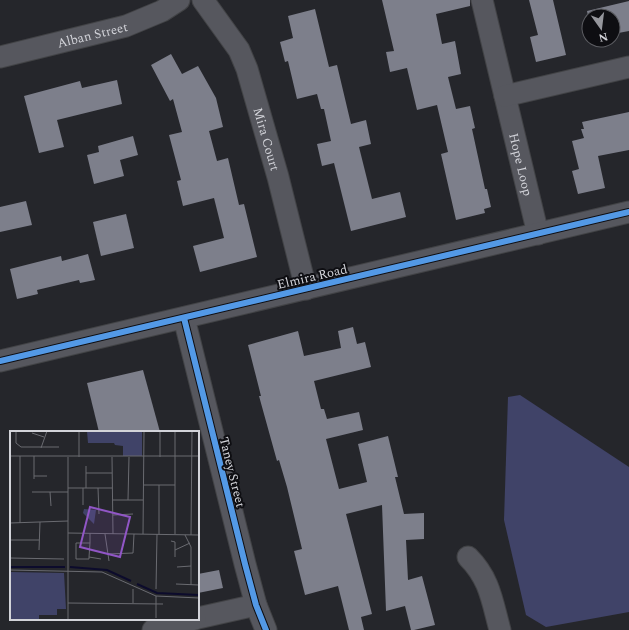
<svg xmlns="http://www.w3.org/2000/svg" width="629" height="630" viewBox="0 0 629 630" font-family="Spectral,serif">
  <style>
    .green { fill: #404368 }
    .building { fill: #7d7f8b }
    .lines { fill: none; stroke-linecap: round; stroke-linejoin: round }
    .minor-casing { stroke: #424346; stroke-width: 23 }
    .minor { stroke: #56575e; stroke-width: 21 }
    .cycleway-casing { stroke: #0e0e12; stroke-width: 8 }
    .cycleway { stroke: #5399e6; stroke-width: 6 }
    .labels { text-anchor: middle; stroke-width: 4; stroke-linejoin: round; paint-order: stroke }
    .street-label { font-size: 13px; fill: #d2d3d9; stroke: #0e0e12 }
    .inset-river { fill: none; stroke: #0c0b2c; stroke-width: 2 }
    .inset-road { fill: none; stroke: #6a6b71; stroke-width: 1 }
    .view { fill: #9156c6; fill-opacity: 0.15; stroke: #9156c6; stroke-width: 2 }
    .inset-edge { fill: none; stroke: #d2d3d9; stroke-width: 2 }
  </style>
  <rect width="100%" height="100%" fill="#25262b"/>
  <!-- green -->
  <path class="green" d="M520,395L629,467V612L546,627L526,615L504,520L508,397Z"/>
  <!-- building -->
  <g class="building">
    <path d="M382,0H470V6L436,14L442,44L455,41L461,74L448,77L456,109L470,106L475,128L472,129L485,189H487L491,207L484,209L485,213L456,220L441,154L448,152L437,105L417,110L407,68L390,72L386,52L394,51Z"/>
    <path d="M529,0H553L566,55L536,62L530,37L538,35Z"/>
    <path d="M629,1V31L613,34V16H589V21L587,11Z"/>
    <path d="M315,9L329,67L337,65L351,124L366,120L371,144L359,147L372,199L400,192L406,217L351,231L334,163L322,166L317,144L331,141L324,109H321L317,94L297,99L288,61L285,62L280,42L293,38L288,16Z"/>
    <path d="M171,54L182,74L198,66L216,98L223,127L209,131L217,161L228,158L239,205L244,204L257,257L200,272L193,246L224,238L214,198L183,206L177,181L181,180L169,135L182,132L173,99L170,101L151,65Z"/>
    <path d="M117,80L122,104L57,120L64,147L39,153L24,96L80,81L82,88Z"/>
    <path d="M629,112V150L598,156L605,188L578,194L572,171L579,169L572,141L584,138L581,129H584L582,122Z"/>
    <path d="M133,136L138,155L120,160L124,176L94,184L87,155L99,152L98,146Z"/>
    <path d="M26,201L32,225L0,232V207Z"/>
    <path d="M126,214L134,248L101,256L93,222Z"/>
    <path d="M88,254L95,280L80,283L79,280L37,290L38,294L17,299L10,269L61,256L62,261Z"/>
    <path d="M353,327L357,344L365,342L371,367L314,381L321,409H324L327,419L359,412L363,430L326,439L339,489L367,482L358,444L388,436L398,477H395L404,514L424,513V539L406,540L408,580L422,576L435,625L414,630H411L405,606L386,611L382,505L346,514L372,614L361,617L364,630H349L338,586L305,595L294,551L302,549L287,487L279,460L277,461L259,396H261L248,345L298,331L304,356L341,348L338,331Z"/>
    <path d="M143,370L160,432H99L87,383Z"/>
    <path d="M219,570L223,588L198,593V574Z"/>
  </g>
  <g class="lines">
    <defs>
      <g id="minor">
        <path id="s1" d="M203,0L239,50L247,69L278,177L306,289"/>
        <path id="s2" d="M482,0L538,234"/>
        <path id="s3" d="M0,57L126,26L162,11L179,0"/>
        <path d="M505,96L629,67"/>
        <path d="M184,318L245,564L256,605L266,630"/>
        <path d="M0,361L629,212"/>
        <path d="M468,557C490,579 492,601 500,630"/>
        <path d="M198,618L256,605"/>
        <path d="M153,630L195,619"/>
      </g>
    </defs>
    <!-- minor casing -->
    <use href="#minor" class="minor-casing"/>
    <!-- minor -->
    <use href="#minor" class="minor"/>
    <defs>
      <g id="cycleway">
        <path d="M184,318L245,564L256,605L266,630"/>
        <path d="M0,361L629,212"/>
      </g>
    </defs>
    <!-- cycleway casing -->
    <use href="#cycleway" class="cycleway-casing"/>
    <!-- cycleway -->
    <use href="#cycleway" class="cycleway"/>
  </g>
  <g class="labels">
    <!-- street labels -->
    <g class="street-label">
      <text dy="5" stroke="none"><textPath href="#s3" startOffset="95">Alban Street</textPath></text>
      <text dy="5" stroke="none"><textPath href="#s1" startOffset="155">Mira Court</textPath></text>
      <text dy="5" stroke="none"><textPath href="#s2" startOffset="169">Hope Loop</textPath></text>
      <text transform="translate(312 276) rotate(-13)" y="5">Elmira Road</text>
      <text transform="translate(233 472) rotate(76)" y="5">Taney Street</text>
    </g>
  </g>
  <!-- overview -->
  <g transform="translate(10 431)">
    <rect width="189" height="189" fill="#25262b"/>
    <path d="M77,0H132V25H113V15L105,14L104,12H78ZM74,78L86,79L84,93L73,82ZM0,141L54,142L56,178H47V184H29V189H0Z" fill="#404368"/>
    <path class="inset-river" d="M0,136H55M60,136L97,139L121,150M127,153L147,162L189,164"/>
    <path class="inset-road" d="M6,0V12L11,16H49M69,0V26M150,0V26M22,2L34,6M31,17L37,0M0,25H189M10,25V92M24,25V48M102,26L103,103M76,42H102M24,45H37M134,54H165M58,57H102M76,57V35M88,57L89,83M22,61H58M40,61L41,75M103,69H133M118,69L119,26M73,74V57M103,84L123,83M0,92L58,90M58,102L189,104M95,103L99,130M133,103L134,0M149,103V54M165,103V0M175,104L181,116V154M181,104L182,0M0,109H29M161,110L165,111V126M80,112H66V128H79V126L80,112V102M29,119L30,91M165,119L180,112M97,123L123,122L124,103M79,126L91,128M0,127L54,128M167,136L181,135M0,139L92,141L146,165L189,167M166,153L189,154M123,158V172M146,158L147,103M58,172L153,173M146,187V165M58,189V26"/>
    <path class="view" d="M80,76L120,86L110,126L70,116Z"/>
    <rect width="189" height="189" class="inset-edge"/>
  </g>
  <!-- north arrow -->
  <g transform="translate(601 28) rotate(166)"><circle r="19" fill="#0e0e12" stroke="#5c5d62"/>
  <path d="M0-3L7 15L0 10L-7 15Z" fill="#95969c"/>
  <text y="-6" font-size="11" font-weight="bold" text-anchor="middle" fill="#d2d3d9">N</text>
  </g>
</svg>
